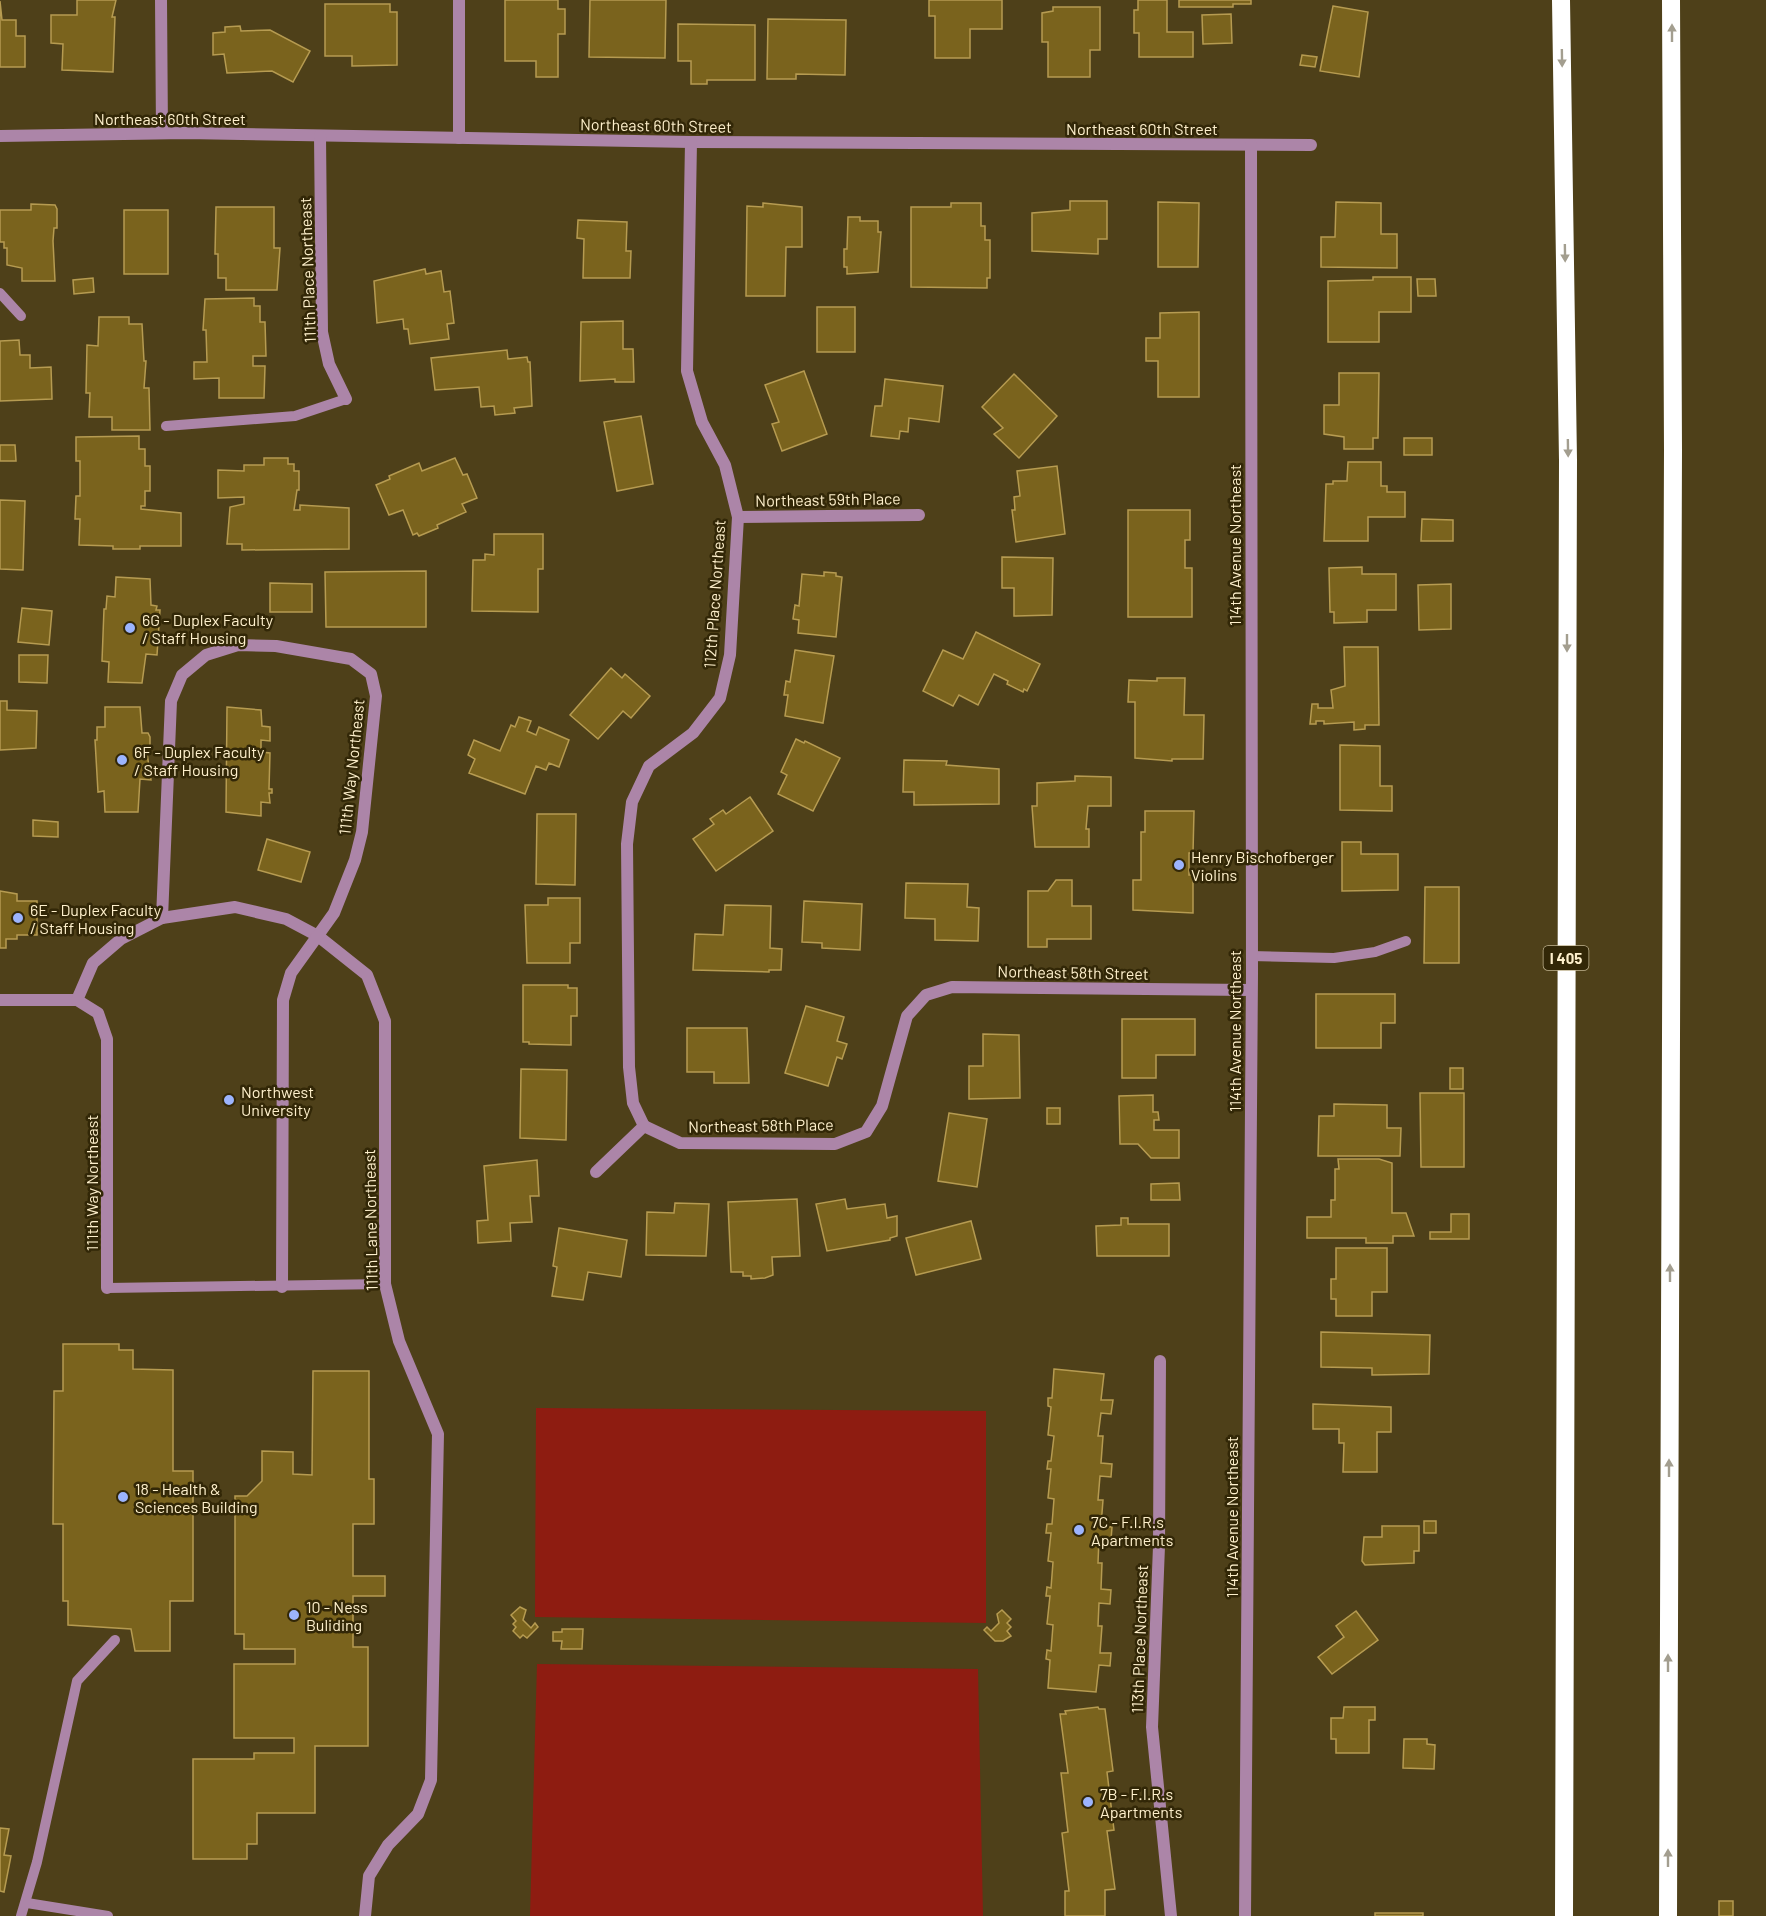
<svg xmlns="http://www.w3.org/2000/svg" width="1766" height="1916" font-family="Barlow,sans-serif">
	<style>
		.green { fill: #8e1c11 }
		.building { fill: #7a631d; stroke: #b69b51; stroke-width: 1.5 }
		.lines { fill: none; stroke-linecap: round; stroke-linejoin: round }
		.lane { stroke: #ac85a8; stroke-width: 10 }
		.street { stroke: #ac85a8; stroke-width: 12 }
		.highway { stroke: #fff; stroke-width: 18 }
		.oneway { fill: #a39e8f }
		.poi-dot { fill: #9cb4fd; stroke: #322707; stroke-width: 2 }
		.labels { text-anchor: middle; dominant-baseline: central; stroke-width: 5; stroke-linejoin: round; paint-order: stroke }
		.shield { fill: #322707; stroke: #c1b491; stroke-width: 1.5 }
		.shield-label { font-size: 15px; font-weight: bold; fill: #fef0cc }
		.street-label { font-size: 16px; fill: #fef0cc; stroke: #322707 }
		.poi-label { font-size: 16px; fill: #fef0cc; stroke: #322707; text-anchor: start }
	</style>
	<rect width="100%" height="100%" fill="#4e4019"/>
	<!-- green -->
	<g class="green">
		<path d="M536,1408L986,1411V1623L535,1617Z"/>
		<path d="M537,1664L978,1669L983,1916H530Z"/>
	</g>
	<!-- building -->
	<g class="building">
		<path d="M77,0H116L112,17H115L113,72L62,70L63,44L51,43V15H77Z"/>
		<path d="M505,0H558V9H565V34H558V77H536V61H505Z"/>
		<path d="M590,0H666L665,58L589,57Z"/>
		<path d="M929,0H1002V29H970V58H935V16H929Z"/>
		<path d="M1138,0H1167V32H1193V57H1139V33H1134V10H1138Z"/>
		<path d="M1179,0H1251V4H1233V7H1179Z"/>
		<path d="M0,1L2,20H16V36H25V67H0Z"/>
		<path d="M325,4H390V12H397V65L352,66V56H325Z"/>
		<path d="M1333,6L1368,12L1359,77L1320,71Z"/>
		<path d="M1053,7H1100V50H1090V77H1048V42H1042V13L1053,11Z"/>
		<path d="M1231,14L1232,43L1203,44L1202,15Z"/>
		<path d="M768,19L846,20L845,75L796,74V79H767Z"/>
		<path d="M678,24L755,25V80H707V84H691V61H678Z"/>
		<path d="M240,26L241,31L270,30L310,51L293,82L272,71L227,73L224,54L213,55V33L225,32V27Z"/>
		<path d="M1302,55L1317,57L1315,67L1300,65Z"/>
		<path d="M1070,201H1107V239H1098V254L1032,251V213L1070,210Z"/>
		<path d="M1158,202L1199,203L1198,267H1158Z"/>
		<path d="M1336,202L1381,203V234H1397V268L1321,267V237H1335Z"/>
		<path d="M763,203L802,207V247H786L785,296H746L747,206L763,207Z"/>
		<path d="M951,203H981V226H985V240H990V278H987V288L911,287V207H951Z"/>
		<path d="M31,204L55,205L57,209V228H54L53,241L55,281H22V268L7,265V248H4V242H0V210H31Z"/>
		<path d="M216,207H274V248H280L277,290H226V278H218V254H215Z"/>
		<rect x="124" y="210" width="44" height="64"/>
		<path d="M848,217H860V221H878V232H881L878,272L847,274V267H844V249H847Z"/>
		<path d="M578,220L627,222L626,251H631L630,278H583L584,239L577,238Z"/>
		<path d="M425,269L426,274L441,271L444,292L450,291L454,323L447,324L449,339L410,344L408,329H404L403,319L377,323L374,281Z"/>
		<path d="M1373,277H1411V312H1379V342H1328V281L1373,280Z"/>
		<path d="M93,278L94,292L74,294L73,280Z"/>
		<path d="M1417,279H1435L1436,296H1418Z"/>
		<path d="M254,298V306H260V322H265L266,356H253V366H265L264,398H219V378L194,379V362H207L206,330H203L205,299Z"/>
		<rect x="817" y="307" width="38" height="45"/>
		<path d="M1199,312V397H1158V361H1146V338H1160V313Z"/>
		<path d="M99,317H129V324H142L144,361H146L144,388H149L150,430H112V417H89L90,393H86L87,345L98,346Z"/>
		<path d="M623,321V349H633L634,382H615V379L580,381L581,322Z"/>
		<path d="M19,340L20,355H30V368L51,367L52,399L0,401V341Z"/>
		<path d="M507,350L508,359L527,357L528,362H530L532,406L514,408L515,413L495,415L494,406L481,407L479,387L435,390L431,358Z"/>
		<path d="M804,371L827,434L782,451L772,424L779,422L765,385Z"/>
		<path d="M1339,373H1379L1378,438H1373V449H1344V437L1324,434V405H1339Z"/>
		<path d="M1014,374L1057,416L1019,458L994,434L1003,428L982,407Z"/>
		<path d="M885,379L943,386L939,422L909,418L908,432L900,431L899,439L871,436L875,406H882Z"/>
		<path d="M641,416L653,484L617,491L604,422Z"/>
		<path d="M139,436V449H145V466H150V491H145V506H141V509L181,513V546H140V549H113V546L79,545L80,519H75L76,496H80V461H76V437Z"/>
		<rect x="1404" y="438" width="28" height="17"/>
		<path d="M0,445H15L16,461H0Z"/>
		<path d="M264,458H288V464H294V471H299V490H297L294,510H300V505L349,508V549L242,550V544H227L230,507L244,504V497L218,498V470L244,471V465H264Z"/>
		<path d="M455,458L463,475L467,474L477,498L462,504L466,512L437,525L438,528L419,536L417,533L413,535L403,510L389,515L376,485L390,479L389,476L419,463L422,471Z"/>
		<path d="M1348,462H1381V486H1387V492H1405V517H1368V541H1324L1326,484H1333V481H1347Z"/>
		<path d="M1057,466L1065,534L1016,542L1012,510H1015L1014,497L1020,496L1017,471Z"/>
		<path d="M0,500L25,501L23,570L0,569Z"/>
		<path d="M1128,510H1190V540H1185V568H1192V617H1128Z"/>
		<path d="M1422,519L1453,520V541H1421Z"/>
		<path d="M494,534H543V569H538V612L472,611L473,560H485V554L494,555Z"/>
		<path d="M1002,557L1053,558L1052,615L1014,616V588H1002Z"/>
		<path d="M1362,567V574H1396V610H1367V622L1334,623V612H1330L1329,568Z"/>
		<path d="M426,571V627H326L325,572Z"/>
		<path d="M824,572L836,573V576L842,577L836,637L798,633L799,620L793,619L795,605L799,606L802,574L824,576Z"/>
		<path d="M116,577L150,579L151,605L157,606L156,610H160L157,655L146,654L142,683L108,682L109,662L102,661L104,609H106L107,596L115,597Z"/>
		<path d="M270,583L312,584V612H270Z"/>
		<path d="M1451,584V629L1419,630L1418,585Z"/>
		<path d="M22,608L52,611L49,645L18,642Z"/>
		<path d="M976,632L1040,664L1027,691L1024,689L1023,692L1007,684L1008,681L994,674L978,705L959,695L953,706L923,691L943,650L963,659Z"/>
		<path d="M1344,647H1378L1379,725H1365V729L1354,730V722L1324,724V721H1316V724H1310L1312,704H1318V708H1333L1331,690L1345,686Z"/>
		<path d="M795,650L834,656L823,723L785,716L788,695H784L786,681L790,682Z"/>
		<path d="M19,655H48L47,683L19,682Z"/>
		<path d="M611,668L622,678L625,674L650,696L631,718L623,711L598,739L570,715Z"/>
		<path d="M1157,678H1185L1184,715H1204L1203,759H1172V761L1135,758V702H1128L1129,680L1157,681Z"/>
		<path d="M0,701H7V710L37,711L36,748L0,750Z"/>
		<path d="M105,707H140L142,733H148L150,737V753H147L151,780L140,779L138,812H105L104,791L98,792L95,740H97V727H105Z"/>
		<path d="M227,707L261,710L262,726L270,727V741L261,740V752L270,753L269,789H272V793H269L270,803L261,802V816L226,812Z"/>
		<path d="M519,717L531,721L527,731L536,735L539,727L569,740L559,767L549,763L546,770L536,766L525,794L469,773L475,759L468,755L474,740L500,751L511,725L515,727Z"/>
		<path d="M796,739L804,743L805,741L840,758L813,811L778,794L787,775L781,772Z"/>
		<path d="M1340,745L1380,746V786H1392V811L1340,810Z"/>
		<path d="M904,760L947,761L946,765L999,769V804L914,805V792H903Z"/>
		<path d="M1075,776L1111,777V806H1088L1086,829H1089V847H1035L1032,806H1037V783L1075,781Z"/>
		<path d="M750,797L773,831L716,871L693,839L714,824L710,819L723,810L726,814Z"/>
		<path d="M1145,811H1194L1193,853H1189V875H1193V913L1133,910V880H1141V832H1145Z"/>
		<path d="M537,814H576L575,885L536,884Z"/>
		<path d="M33,820L58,822V837L33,836Z"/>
		<path d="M267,839L310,852L301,882L258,870Z"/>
		<path d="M1342,842H1361V854H1398V890L1342,891Z"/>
		<path d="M1056,880H1072V906H1091V939H1047V947H1028V891H1048Z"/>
		<path d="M906,883L968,884L967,907L979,908L978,941L935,940V919L905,918Z"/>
		<path d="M1425,887H1459V963H1424Z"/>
		<path d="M0,891L17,894V901H37V935H17V939H6V948H0Z"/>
		<path d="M548,898H580V943H570V963H527L525,905H548Z"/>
		<path d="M804,901L862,904L860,950L822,948V943L802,942Z"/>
		<path d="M725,905L771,906L770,948L782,949L781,970H769V972L693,970L695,934L723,935Z"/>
		<path d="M523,985H568V988H577V1016H571V1045L529,1044V1042H523Z"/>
		<path d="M1316,994H1395V1023H1381V1048H1316Z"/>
		<path d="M806,1006L844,1017L837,1041L847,1044L842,1059L837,1057L828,1086L785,1073Z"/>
		<path d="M1122,1019H1195V1055H1156V1078H1122Z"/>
		<path d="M687,1028H747L749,1083H714V1072H687Z"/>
		<path d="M983,1034L1019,1035L1020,1098L969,1099V1066H983Z"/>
		<rect x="1450" y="1068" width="13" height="21"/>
		<path d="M521,1069L567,1070L566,1140L520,1138Z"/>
		<path d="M1420,1093H1464V1167H1421Z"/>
		<path d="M1153,1095V1112H1158L1159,1120H1154V1130H1179V1158H1151L1138,1144H1120L1119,1096Z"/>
		<path d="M1334,1104L1387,1105V1128H1401L1400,1156H1318L1319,1116H1334Z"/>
		<rect x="1047" y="1108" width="13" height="16"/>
		<path d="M949,1113L987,1119L977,1187L938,1181Z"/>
		<path d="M1338,1159H1379L1392,1163V1213H1406L1414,1236H1393V1243H1366V1238H1307V1217H1331V1200H1335V1169H1339Z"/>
		<path d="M537,1160L539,1196H530L532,1222L510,1223L511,1241L478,1243L477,1221L488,1220L484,1166Z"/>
		<path d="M1179,1183L1180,1200H1151V1184Z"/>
		<path d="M797,1199L800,1256L772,1257L773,1275L765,1278L751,1279V1276H743V1272H731L728,1202Z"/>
		<path d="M845,1199L847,1209L885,1204L887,1218L897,1216V1236L890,1238V1240L827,1251L816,1204Z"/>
		<path d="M675,1203L709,1204L706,1256L646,1255L647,1212L674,1213Z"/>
		<path d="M1451,1214H1469V1239H1430V1232H1451Z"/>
		<path d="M1121,1218H1128V1224H1169V1256H1097L1096,1226L1121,1225Z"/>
		<path d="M971,1221L981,1259L916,1275L906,1238Z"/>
		<path d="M559,1228L627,1240L621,1277L588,1272L583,1300L552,1296L557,1267L553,1266Z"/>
		<path d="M1336,1248H1387V1292H1372V1316H1336V1299H1331V1279H1336Z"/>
		<path d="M1321,1332L1430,1335L1429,1374L1372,1375V1368L1321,1367Z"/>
		<path d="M63,1344H119V1350H133V1369L173,1370V1471H193V1601H170V1651H135L131,1629L68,1625V1601H63V1524H53L54,1391H63Z"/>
		<path d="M1054,1369L1104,1374L1101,1400H1113L1111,1414L1101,1413L1098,1436H1103L1101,1463L1112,1464L1111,1477L1100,1476L1098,1500H1103L1101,1526L1112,1527L1111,1540L1099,1539L1098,1563H1102L1101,1589L1111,1590L1110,1604L1099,1603L1098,1626H1102L1100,1653H1111L1110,1666L1099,1665L1096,1692L1048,1688L1050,1660L1046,1659L1047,1650L1051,1651L1053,1625L1047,1624L1050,1596H1046L1047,1587L1051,1588L1053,1562L1048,1561L1051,1533H1046L1047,1524H1052L1054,1499L1048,1498L1051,1469H1047L1048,1461H1051L1054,1436L1048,1435L1051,1407L1048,1406V1398H1052Z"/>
		<path d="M313,1371H369V1479H374V1524H353V1576H385V1596H353V1647H368V1746H315V1813H257V1844H247V1859H193V1759H254V1753H294V1738H234V1664H295V1649H244V1634H235V1496H247L262,1481V1451L293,1452V1474L312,1475Z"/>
		<path d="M1313,1404L1391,1407V1432H1377V1472H1343L1344,1443H1339V1429H1313Z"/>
		<rect x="1424" y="1521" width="12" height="12"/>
		<path d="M1382,1526H1419V1551H1414V1563L1365,1565L1362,1561L1364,1537H1382Z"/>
		<path d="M520,1607L526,1610L523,1620L531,1628L535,1623L538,1627L527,1638L523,1635L520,1638L513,1631L516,1627L513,1624L516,1621L511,1615Z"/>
		<path d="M1002,1610L1011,1619L1007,1623L1011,1627L1007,1631L1011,1636L1003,1641H995L984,1630L987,1627L991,1631L999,1623L997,1614Z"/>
		<path d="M1356,1611L1378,1640L1332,1674L1318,1657L1344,1637L1336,1626Z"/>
		<path d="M562,1629H583L582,1649H561L562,1641H553V1632H562Z"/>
		<path d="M1098,1707L1099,1709H1105L1113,1771L1107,1772L1114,1830L1107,1831L1115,1889L1105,1890V1916H1065V1891H1069L1062,1833L1068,1832L1061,1773H1068L1060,1714H1066L1065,1711Z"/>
		<path d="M1344,1707H1375V1720H1369V1753H1336V1739H1331V1718H1343Z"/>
		<path d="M1404,1739H1427V1744L1435,1745L1434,1769L1403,1768Z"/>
		<path d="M0,1828L9,1829L4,1855L11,1856L4,1892L0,1891Z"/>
		<rect x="1719" y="1901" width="14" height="15"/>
		<rect x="1375" y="1913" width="48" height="3"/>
	</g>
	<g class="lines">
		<!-- lane -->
		<g class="lane">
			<path d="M0,293L21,316"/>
			<path d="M166,426L295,416L346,399"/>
			<path d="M1251,956L1334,958L1375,952L1406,941"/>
			<path d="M107,1288L385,1284"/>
			<path d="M27,1903L108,1916"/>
			<path d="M21,1916L37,1862L77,1681L115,1640"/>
		</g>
		<!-- street -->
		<g class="street">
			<path d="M161,0L162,133"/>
			<path d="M459,0V138"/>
			<path d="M0,136L186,133L691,142L1311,145"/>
			<path d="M320,136L322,332L329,364L346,399"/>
			<path d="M738,517L919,515"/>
			<path d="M162,918L235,907L286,919L318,936L367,975L385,1021V1284L399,1341L438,1434L431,1780L418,1814L388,1845L369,1876L365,1916"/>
			<path d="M0,1000H77"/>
			<path d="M644,1126L633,1103L629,1067L627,844L632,802L649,766L693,733L720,698L730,655L738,517L725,465L702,422L687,371L691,142"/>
			<path d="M644,1126L680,1143L835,1144L866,1132L882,1106L907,1016L926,995L952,987L1250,990"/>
			<path d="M596,1172L644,1126"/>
			<path d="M107,1288V1039L98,1013L77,1000L93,963L121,939L162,918L171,701L182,675L206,655L238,645L276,646L351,659L371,674L376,696L362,832L355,860L334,913L291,973L283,1000L282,1287"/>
			<path d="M1160,1361L1159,1546L1152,1727L1171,1916"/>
			<path d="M1245,1916L1252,973L1251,145"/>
		</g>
		<!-- highway -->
		<g class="highway">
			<path d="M1561,0L1568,460L1564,1916"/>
			<path d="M1668,1916L1673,449L1671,0"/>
		</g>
	</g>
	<!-- one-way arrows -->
	<defs><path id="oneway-solid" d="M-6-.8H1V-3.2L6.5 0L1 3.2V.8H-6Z" transform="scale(1.5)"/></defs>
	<g class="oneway">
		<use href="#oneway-solid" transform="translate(1672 33) rotate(-90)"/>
		<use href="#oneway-solid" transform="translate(1562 58) rotate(89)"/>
		<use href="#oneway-solid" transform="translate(1565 253) rotate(89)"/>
		<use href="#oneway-solid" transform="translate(1568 448) rotate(89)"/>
		<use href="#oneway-solid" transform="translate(1567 643) rotate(90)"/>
		<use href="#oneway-solid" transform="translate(1670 1273) rotate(-90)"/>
		<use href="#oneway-solid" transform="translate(1669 1468) rotate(-90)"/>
		<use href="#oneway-solid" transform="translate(1668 1663) rotate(-90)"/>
		<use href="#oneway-solid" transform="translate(1668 1858) rotate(-90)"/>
	</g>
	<!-- markers -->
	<g class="poi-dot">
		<circle cx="130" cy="628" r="6"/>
		<circle cx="122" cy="760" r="6"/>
		<circle cx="1179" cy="865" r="6"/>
		<circle cx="18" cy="918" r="6"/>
		<circle cx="229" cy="1100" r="6"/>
		<circle cx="123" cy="1497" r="6"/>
		<circle cx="1079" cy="1530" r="6"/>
		<circle cx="294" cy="1615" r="6"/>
		<circle cx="1088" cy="1802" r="6"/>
	</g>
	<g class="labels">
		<!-- shield labels -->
		<rect class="shield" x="1543.5" y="946" width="45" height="24" rx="4.5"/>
		<g class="shield-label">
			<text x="1566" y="958">I 405</text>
		</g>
		<!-- street labels -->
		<g class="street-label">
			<text x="170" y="118">Northeast 60th Street</text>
			<text transform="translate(656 125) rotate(1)">Northeast 60th Street</text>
			<text x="1142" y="128">Northeast 60th Street</text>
			<text transform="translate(307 270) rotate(-92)">111th Place Northeast</text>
			<text transform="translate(828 499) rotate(-1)">Northeast 59th Place</text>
			<text transform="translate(1234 545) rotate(-90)">114th Avenue Northeast</text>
			<text transform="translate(714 594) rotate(-86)">112th Place Northeast</text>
			<text transform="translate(351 767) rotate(-84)">111th Way Northeast</text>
			<text transform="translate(1073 972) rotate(1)">Northeast 58th Street</text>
			<text transform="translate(1234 1031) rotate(-90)">114th Avenue Northeast</text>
			<text transform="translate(761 1125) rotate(-1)">Northeast 58th Place</text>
			<text transform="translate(91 1183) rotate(-90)">111th Way Northeast</text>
			<text transform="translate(370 1220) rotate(-91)">111th Lane Northeast</text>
			<text transform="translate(1231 1517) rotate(-90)">114th Avenue Northeast</text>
			<text transform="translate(1139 1639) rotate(-88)">113th Place Northeast</text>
		</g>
		<!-- poi labels -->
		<g class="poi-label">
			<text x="142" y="619">6G - Duplex Faculty<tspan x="142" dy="18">/ Staff Housing</tspan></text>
			<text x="134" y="751">6F - Duplex Faculty<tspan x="134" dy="18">/ Staff Housing</tspan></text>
			<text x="1191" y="856">Henry Bischofberger<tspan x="1191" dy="18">Violins</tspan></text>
			<text x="30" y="909">6E - Duplex Faculty<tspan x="30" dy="18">/ Staff Housing</tspan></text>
			<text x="241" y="1091">Northwest<tspan x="241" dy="18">University</tspan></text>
			<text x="135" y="1488">18 - Health &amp;<tspan x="135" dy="18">Sciences Building</tspan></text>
			<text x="1091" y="1521">7C - F.I.R.s<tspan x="1091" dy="18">Apartments</tspan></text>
			<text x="306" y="1606">10 - Ness<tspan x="306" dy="18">Buliding</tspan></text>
			<text x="1100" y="1793">7B - F.I.R.s<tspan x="1100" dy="18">Apartments</tspan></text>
		</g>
	</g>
</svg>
